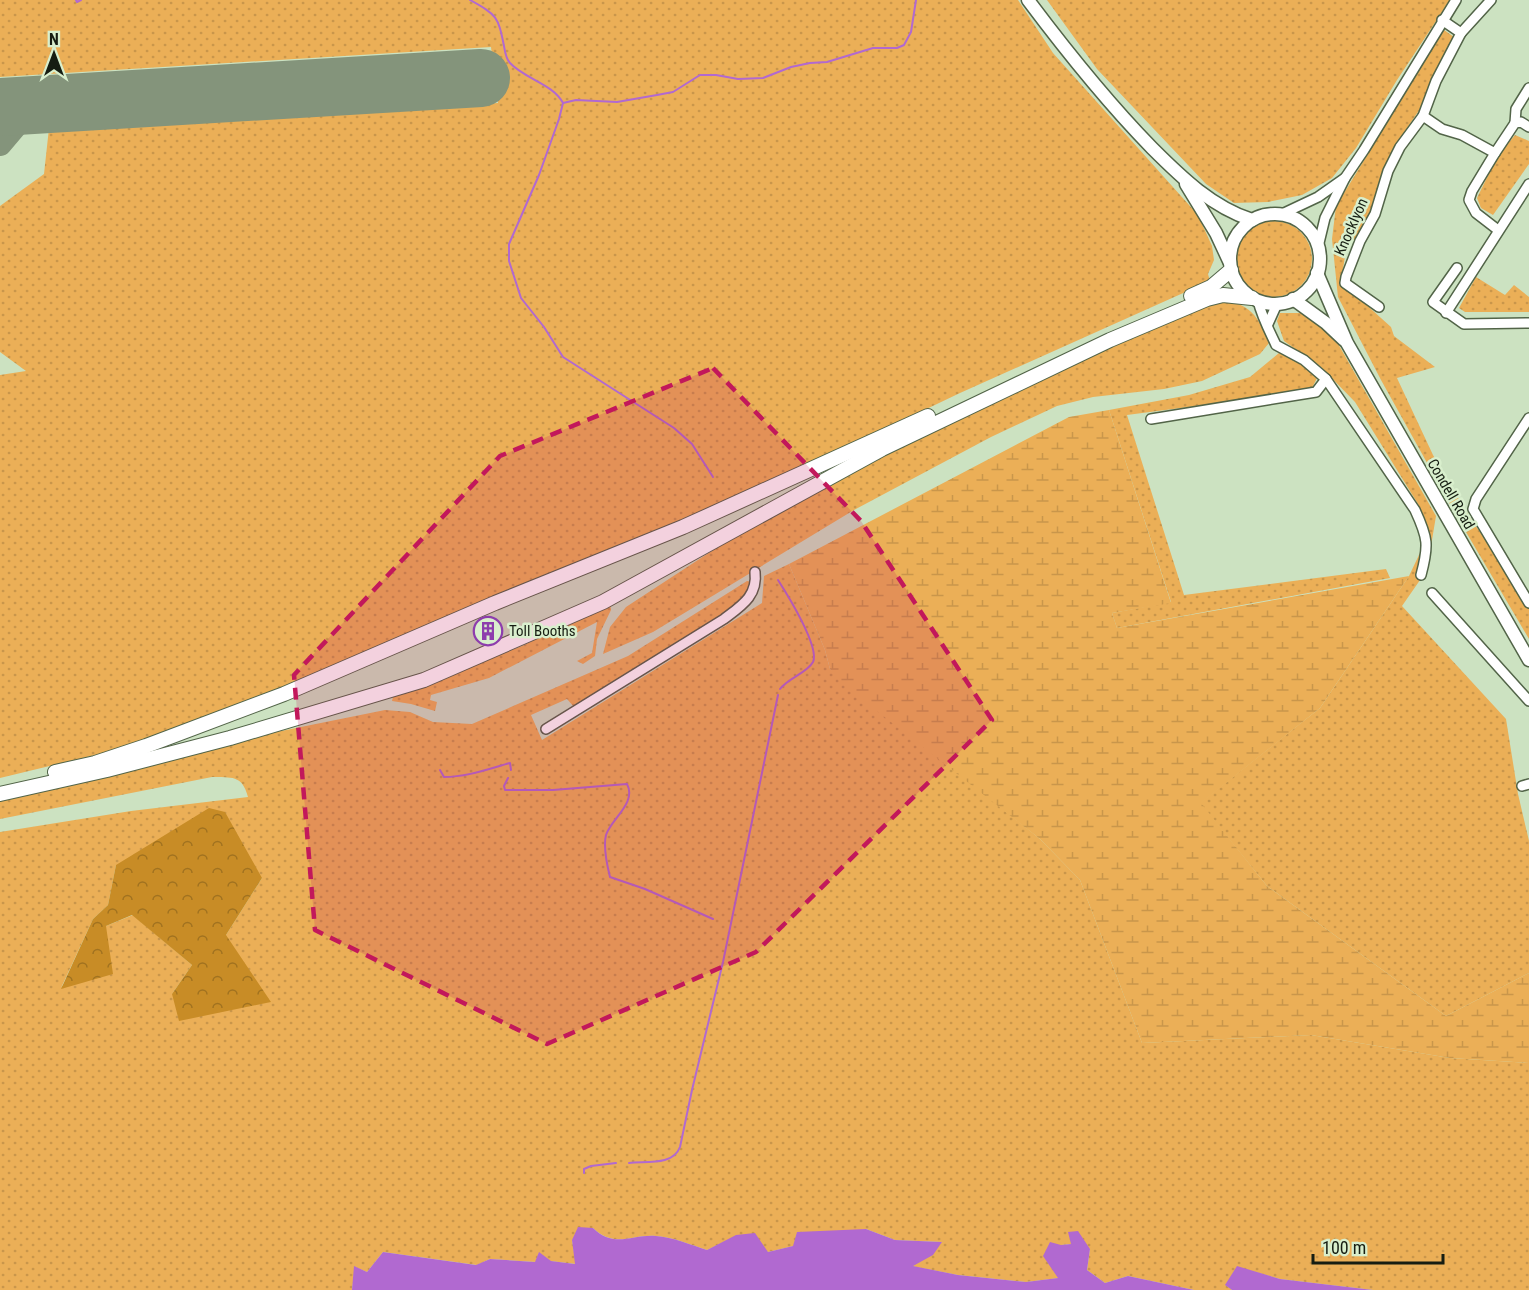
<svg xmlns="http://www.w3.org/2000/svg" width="1529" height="1290" font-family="'Roboto Condensed',sans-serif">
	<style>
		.grass { fill: url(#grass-dots); fill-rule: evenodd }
		.forest { fill: url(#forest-crowns) }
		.wetland { fill: url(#wetland-marsh) }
		.water { fill: #b169d0 }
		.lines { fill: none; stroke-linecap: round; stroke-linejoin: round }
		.stream { stroke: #b169d0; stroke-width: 2 }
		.taxiway { stroke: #84947b; stroke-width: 24 }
		.runway { stroke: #84947b; stroke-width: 58 }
		.minor-casing { stroke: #526448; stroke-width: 12 }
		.major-casing { stroke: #526448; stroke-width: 15 }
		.highway-casing { stroke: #526448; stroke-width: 16 }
		.minor { stroke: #fff; stroke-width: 9 }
		.major { stroke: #fff; stroke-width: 12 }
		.highway { stroke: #fff; stroke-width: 14 }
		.marked { fill: #c2185b; fill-opacity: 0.2; stroke: #c2185b; stroke-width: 4.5; stroke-dasharray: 12 8; stroke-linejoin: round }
		.labels { text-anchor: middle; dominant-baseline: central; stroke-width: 5; stroke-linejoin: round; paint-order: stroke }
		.street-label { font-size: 15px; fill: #161d12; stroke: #d9efcd }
		.poi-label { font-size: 15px; fill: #161d12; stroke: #d9efcd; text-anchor: start }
	</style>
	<defs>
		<pattern id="grass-dots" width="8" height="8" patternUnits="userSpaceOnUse" patternTransform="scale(1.5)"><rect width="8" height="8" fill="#ebaf57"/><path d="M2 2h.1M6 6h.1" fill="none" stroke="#c9964b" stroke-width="1.8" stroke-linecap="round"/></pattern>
		<pattern id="forest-crowns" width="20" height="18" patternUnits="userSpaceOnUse" patternTransform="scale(1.5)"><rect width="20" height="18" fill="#c88c26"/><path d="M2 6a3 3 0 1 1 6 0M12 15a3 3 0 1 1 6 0" fill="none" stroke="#a1721f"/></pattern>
		<pattern id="wetland-marsh" width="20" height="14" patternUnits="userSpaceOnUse" patternTransform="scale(1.5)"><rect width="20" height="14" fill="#ebaf57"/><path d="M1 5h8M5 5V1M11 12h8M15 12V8" fill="none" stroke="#c9964b"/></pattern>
	</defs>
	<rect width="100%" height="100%" fill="#cce2c1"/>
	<!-- grass -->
	<g class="grass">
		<path d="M0,0H1018L1053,53L1198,215L1212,246L1214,260L1208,274L1210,281L960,393L784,477L556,572L439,624L149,742L0,778V375L26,371L0,352V206L44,174L49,128L498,103L491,47L0,77Z"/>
		<path d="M1047,0H1450L1397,80L1356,148L1332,178L1302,195L1268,202L1234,203L1206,184L1097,69Z"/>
		<path d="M1444,30L1454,37L1429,86L1422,106L1399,140L1381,178L1372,213L1357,242L1348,237L1341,282L1391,327L1394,336L1435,367L1397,378L1433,455L1472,521L1529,599V639L1456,515L1381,380L1338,297L1332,239L1336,206Z"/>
		<path d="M1515,135L1529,141V164L1493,215L1481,208L1477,198L1497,157Z"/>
		<circle cx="1274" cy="259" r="38"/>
		<path d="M1476,277L1505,295L1514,285L1529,297V312H1465L1459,308Z"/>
		<path d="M1219,301C1249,301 1259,317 1269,343L1260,354L1202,381L1164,389L1093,397L1057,406L991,437L854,510L653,632L603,654L610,627L626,607L750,526L829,481L999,396Z"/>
		<path d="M1280,313H1305L1328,326L1436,516L1427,570L1402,606L1506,719L1518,794L1529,841V973L1446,1016L1267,886L1200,803L1320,708L1409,576L1428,536L1418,504L1355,402L1321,367L1284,341L1277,321Z"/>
		<path d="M1279,353L1308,368L1317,378L1312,388L1295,393L1127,415L1184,595L1386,569L1390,578L1117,628L1112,613L1171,602L1109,410L1189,395L1250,377Z"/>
		<path d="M789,564L825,650L830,669L1040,839L1080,880L1142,1043L1311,1035L1450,1058L1529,1063V1290H1373L1280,1279L1237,1267L1226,1285L1232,1290H1194L1128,1276L1105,1283L1087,1270L1090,1249L1071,1244L1061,1245L1059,1278L1026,1282L958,1275L911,1266L942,1242L895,1240L866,1229L768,1252L736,1236L707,1250C691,1245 673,1237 656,1236C632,1234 615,1249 593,1228L572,1240L576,1264L550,1261L539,1253L536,1262L490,1259L477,1265L383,1252L367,1272L355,1267L352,1290H0V832L131,811L248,797C242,774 231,778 212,777L0,819V799L252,737L385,710L410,712L433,722L472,724L628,656L747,581L752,582L747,596L718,619L574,707L567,699L531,715L542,740L762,603L764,576ZM116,865L262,878L226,935L172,994L192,965L133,915L106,926L61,988L93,919L108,905Z"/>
		<path d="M610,603L611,610L597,639L595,656L583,664L577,661L592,653L597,622L489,678L431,695L430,700L437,702L435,711L411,704L392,701L393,697L522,646Z"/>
	</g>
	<!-- forest -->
	<path class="forest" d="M209,808L225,812L262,878L226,935L271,1002L179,1021L172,994L192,965L132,915L106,926L113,974L61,989L93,919L108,905L116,865Z"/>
	<!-- wetland -->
	<path class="wetland" d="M1109,410L1171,603L1112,613L1117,628L1409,576L1320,708L1201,803L1267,886L1446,1016L1529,973V1063L1450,1058L1311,1035L1142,1043L1080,880L1040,839L840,682L830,669L825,650L789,564L1069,417Z"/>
	<!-- water -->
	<g class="water">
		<path d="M578,1227L593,1228C614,1249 632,1234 656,1236C673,1237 691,1245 707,1250L736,1235L755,1233L768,1252L793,1246L797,1232L866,1229L895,1240L942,1242L933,1255L913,1266L958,1275L1026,1282L1058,1278L1043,1256L1050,1242L1061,1245L1071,1244L1068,1232L1078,1231L1090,1249L1087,1270L1105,1283L1128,1276L1194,1290H352L354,1266L367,1272L383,1252L476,1265L490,1259L535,1262L539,1252L551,1261L575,1264L572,1240Z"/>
		<path d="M1237,1266L1280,1279L1373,1290H1232L1225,1285Z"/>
	</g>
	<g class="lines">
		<!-- stream -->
		<g class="stream">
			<path d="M76,0L77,2L81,0"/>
			<path d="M470,0C497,15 498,16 504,46C505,52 506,59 510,63C525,79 553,84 563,103"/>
			<path d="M563,103L559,119L539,175L509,244V261L521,298L544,327L563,357L674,428L692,444L713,477"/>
			<path d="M563,103L576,100L617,102L657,95L673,92L700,75H716L738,79L763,78L791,67L810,63L827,62L873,48H897L904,45L911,32L916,0"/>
			<path d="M778,580C787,594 820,647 813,662C807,673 788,678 780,689"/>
			<path d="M440,770L444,777C467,777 488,769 510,763L511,770"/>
			<path d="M508,778L504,786L505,790H553L627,784C637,803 611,819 606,835C603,847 607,865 610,877L645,889L713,919"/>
			<path d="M629,1163C646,1161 673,1166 680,1147L692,1090L723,962L778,695"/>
			<path d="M584,1173V1169L591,1166L616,1163"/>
		</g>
		<!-- taxiway -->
		<path class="taxiway" d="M0,144L33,105"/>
		<!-- runway -->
		<path class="runway" d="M0,107L481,78"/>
		<!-- minor casing -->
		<g class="minor-casing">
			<g id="minor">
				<path d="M1461,33L1491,0"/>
				<path d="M1423,116L1442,129L1462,135L1495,153L1515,123L1521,122L1529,127"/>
				<path d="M1515,123L1516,109L1529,88"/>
				<path d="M1495,153L1472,191L1469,200L1476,213L1498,230"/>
				<path d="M1282,214L1318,197L1345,178"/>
				<path d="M1318,247L1325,218L1345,178L1364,150L1456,0"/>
				<path d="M1457,268L1433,302L1464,324L1529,323"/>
				<path d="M1258,301C1262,317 1269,330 1276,345L1304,360L1326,379L1415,510C1428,538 1429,545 1421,575"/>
				<path d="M1379,307L1345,283L1346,277L1360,241L1375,214L1388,171L1400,147L1423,116L1436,81L1461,33L1442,20"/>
				<path d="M1446,313L1529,184"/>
				<path d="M1268,324L1277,304"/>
				<path d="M1529,418L1476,499L1473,509L1529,603"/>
				<path d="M1151,419L1316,392L1326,379"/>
				<path d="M1432,593L1529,701"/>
				<path d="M546,729L724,619C741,606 758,596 755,572"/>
				<path d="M1522,786L1529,784"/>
			</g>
		</g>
		<!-- major casing -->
		<g class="major-casing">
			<g id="major">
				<path d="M1028,0C1067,52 1107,102 1152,148C1182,178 1212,207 1252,220"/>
				<path d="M1186,184L1216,233L1230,263"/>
				<circle cx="1275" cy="259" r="45"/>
				<path d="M1317,273L1347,343L1529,660"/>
				<path d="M1293,299L1326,323L1344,340"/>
			</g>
		</g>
		<!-- highway casing -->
		<g class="highway-casing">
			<g id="highway">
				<path d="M1191,296L1211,287L1231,270"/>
				<path d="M55,772L95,763L146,746L284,694L495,603L683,527L928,416"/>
				<path d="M0,794L107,770L230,738L424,680L603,602L882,449L1110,340L1207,299L1223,295L1252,298"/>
			</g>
		</g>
		<!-- minor -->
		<use href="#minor" class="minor"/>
		<!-- major -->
		<use href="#major" class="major"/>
		<!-- highway -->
		<use href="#highway" class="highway"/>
	</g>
	<!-- marked area -->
	<path class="marked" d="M713,368L861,521L992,720L756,952L547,1044L315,930L294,675L500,456Z"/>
	<!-- icons -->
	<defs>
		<g id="building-ring" transform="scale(1.5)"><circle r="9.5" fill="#d9efcd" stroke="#8d3dad" stroke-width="1.5"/><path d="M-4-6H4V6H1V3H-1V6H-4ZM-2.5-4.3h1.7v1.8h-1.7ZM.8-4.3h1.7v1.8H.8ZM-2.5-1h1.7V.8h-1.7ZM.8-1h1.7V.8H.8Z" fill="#8d3dad"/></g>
	</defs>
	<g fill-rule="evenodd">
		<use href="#building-ring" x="488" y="631"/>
	</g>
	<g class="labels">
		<!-- street labels -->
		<g class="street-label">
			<text transform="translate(1351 227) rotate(-66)">Knocklyon</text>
			<text transform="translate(1451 494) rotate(60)">Condell Road</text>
		</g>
		<!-- poi labels -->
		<g class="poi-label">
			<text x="509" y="631">Toll Booths</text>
		</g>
	</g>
	<!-- north arrow -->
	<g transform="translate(54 54)" stroke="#d9efcd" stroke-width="4.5" paint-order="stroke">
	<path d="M0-4.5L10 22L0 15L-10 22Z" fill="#161d12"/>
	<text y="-9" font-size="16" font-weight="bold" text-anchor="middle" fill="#161d12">N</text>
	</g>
	<!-- scale -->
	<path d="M1313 1254v9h130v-9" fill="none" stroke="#161d12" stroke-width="3"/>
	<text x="1322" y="1254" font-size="18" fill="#161d12" stroke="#d9efcd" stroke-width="4.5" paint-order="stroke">100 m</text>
</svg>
